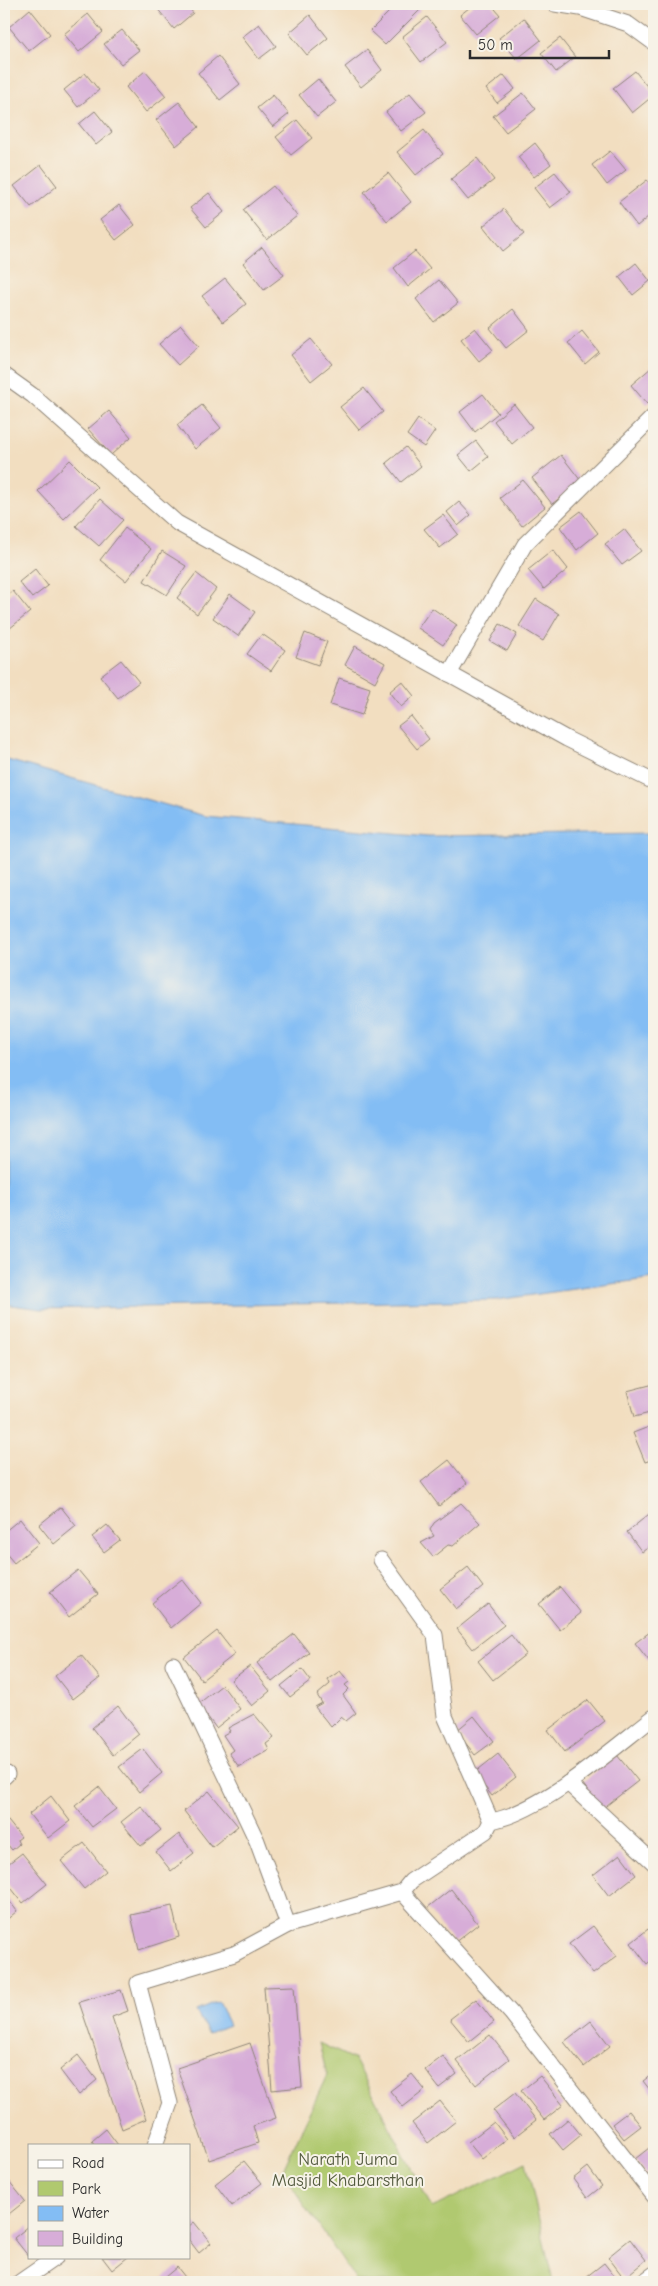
<svg xmlns="http://www.w3.org/2000/svg" width="658" height="2286" font-family="'Comic Neue',sans-serif">
	<style>
		.green { fill: #b0c96f; stroke: #6e7a4d }
		.water { fill: #83bdf4; stroke: #577490 }
		.building { fill: #d7add8 }
		.lines { fill: none; stroke-linecap: round; stroke-linejoin: round }
		.street-casing { stroke: #8e8476; stroke-width: 17 }
		.street { stroke: #fff; stroke-width: 15 }
		.labels { text-anchor: middle; dominant-baseline: central; stroke-width: 4; stroke-linejoin: round; paint-order: stroke }
		.park-label { font-size: 18px; fill: #535a3f; stroke: #f7f3e8 }
	</style>
	<rect width="100%" height="100%" fill="#f7f3e8"/>
	<filter id="ink" filterUnits="userSpaceOnUse"><feTurbulence type="fractalNoise" baseFrequency=".02" numOctaves="2"/><feDisplacementMap in="SourceGraphic" scale="10" xChannelSelector="R" yChannelSelector="G"/><feConvolveMatrix kernelMatrix="1 2 1 2 8 2 1 2 1" color-interpolation-filters="sRGB"/></filter>
	<filter id="wash" filterUnits="userSpaceOnUse"><feTurbulence type="fractalNoise" baseFrequency=".0096" numOctaves="4" result="noise"/><feDisplacementMap in="SourceGraphic" scale="20" xChannelSelector="R" yChannelSelector="G"/><feGaussianBlur stdDeviation="1.12" result="paint"/><feColorMatrix in="noise" values="0 0 0 0 0 0 0 0 0 0 0 0 0 0 0 0 0 1.4 0 .05"/><feComposite in="paint" operator="in"/></filter>
	<g filter="url(#wash)">
		<rect width="100%" height="100%" fill="#f2dec0"/>
		<!-- green -->
		<path class="green" d="M319,2043L355,2060L432,2208L526,2162L553,2282H357L282,2172L327,2075Z"/>
		<!-- water -->
		<g class="water">
			<path d="M4,759L205,816L428,836L654,833V1278L496,1300L41,1309L4,1304Z"/>
			<path d="M218,2002L229,2025L208,2033L196,2011Z"/>
		</g>
		<g id="blocks">
			<!-- building -->
			<g class="building">
				<path d="M160,4H186L193,13L174,29L156,7Z"/>
				<path d="M397,4H414L420,10L385,45L370,31Z"/>
				<path d="M474,4H491L500,15L476,34L460,15Z"/>
				<path d="M30,9L50,34L29,51L9,27Z"/>
				<path d="M88,14L103,32L79,52L64,34Z"/>
				<path d="M310,15L328,38L307,55L289,33Z"/>
				<path d="M427,17L447,42L421,62L402,37Z"/>
				<path d="M524,18L541,40L517,59L499,38Z"/>
				<path d="M259,24L276,46L259,59L242,37Z"/>
				<path d="M122,30L139,50L121,64L104,44Z"/>
				<path d="M560,38L575,57L556,72L541,53Z"/>
				<path d="M367,50L382,70L361,87L345,67Z"/>
				<path d="M218,56L240,84L220,100L198,73Z"/>
				<path d="M145,71L166,96L146,112L126,87Z"/>
				<path d="M635,71L654,95L632,113L613,88Z"/>
				<path d="M85,73L99,90L78,107L64,90Z"/>
				<path d="M504,75L515,89L497,103L486,89Z"/>
				<path d="M318,79L336,102L317,117L299,95Z"/>
				<path d="M410,93L426,112L401,131L386,112Z"/>
				<path d="M523,93L536,109L506,132L493,116Z"/>
				<path d="M273,95L289,114L273,127L257,108Z"/>
				<path d="M179,102L199,127L176,146L156,120Z"/>
				<path d="M95,111L112,132L96,145L79,124Z"/>
				<path d="M297,120L312,138L291,155L276,137Z"/>
				<path d="M424,130L443,154L416,175L397,152Z"/>
				<path d="M535,143L551,164L534,177L518,157Z"/>
				<path d="M610,151L626,170L607,185L592,165Z"/>
				<path d="M477,158L494,180L468,200L451,179Z"/>
				<path d="M41,165L57,186L31,207L14,186Z"/>
				<path d="M555,172L571,192L550,208L534,188Z"/>
				<path d="M388,173L411,202L387,221L364,192Z"/>
				<path d="M647,180L654,189V212L637,226L619,202Z"/>
				<path d="M273,186L297,216L267,240L243,210Z"/>
				<path d="M209,193L224,212L206,227L190,208Z"/>
				<path d="M119,205L135,225L116,240L100,220Z"/>
				<path d="M504,209L524,234L503,251L483,226Z"/>
				<path d="M262,247L284,275L264,290L243,263Z"/>
				<path d="M415,251L430,269L408,287L394,268Z"/>
				<path d="M636,263L650,281L633,295L619,277Z"/>
				<path d="M225,278L246,304L223,322L202,296Z"/>
				<path d="M439,280L458,303L434,322L416,299Z"/>
				<path d="M513,309L529,330L506,348L490,328Z"/>
				<path d="M181,325L199,346L178,365L159,344Z"/>
				<path d="M475,328L493,350L479,361L461,339Z"/>
				<path d="M582,331L599,352L585,364L568,343Z"/>
				<path d="M311,339L332,364L311,381L291,355Z"/>
				<path d="M652,367L654,370V399L647,404L631,385Z"/>
				<path d="M364,388L383,412L359,430L340,407Z"/>
				<path d="M483,394L498,413L475,432L460,412Z"/>
				<path d="M514,404L532,427L512,444L494,421Z"/>
				<path d="M202,405L221,428L195,449L177,425Z"/>
				<path d="M109,411L131,437L111,455L88,429Z"/>
				<path d="M418,419L435,431L424,447L407,435Z"/>
				<path d="M476,441L488,457L471,471L458,455Z"/>
				<path d="M406,447L421,466L401,482L386,463Z"/>
				<path d="M561,455L581,481L552,504L532,478Z"/>
				<path d="M70,460L97,487L64,519L38,491Z"/>
				<path d="M523,480L545,507L522,526L500,498Z"/>
				<path d="M100,499L123,520L99,546L76,526Z"/>
				<path d="M459,502L471,515L458,526L447,512Z"/>
				<path d="M581,511L598,533L577,550L560,527Z"/>
				<path d="M443,515L458,534L440,548L424,529Z"/>
				<path d="M125,528L151,549L126,581L100,560Z"/>
				<path d="M624,529L641,551L622,565L605,544Z"/>
				<path d="M553,550L568,569L544,589L528,570Z"/>
				<path d="M162,551L186,566L167,595L144,581Z"/>
				<path d="M35,569L48,586L32,598L19,582Z"/>
				<path d="M196,573L216,589L197,614L177,598Z"/>
				<path d="M13,591L30,612L4,633V599Z"/>
				<path d="M230,594L255,612L238,636L213,618Z"/>
				<path d="M536,599L559,614L543,641L519,626Z"/>
				<path d="M432,608L457,625L443,645L418,628Z"/>
				<path d="M500,624L517,634L507,651L490,641Z"/>
				<path d="M305,633L327,642L318,665L296,657Z"/>
				<path d="M262,634L285,650L271,671L247,654Z"/>
				<path d="M355,646L385,663L375,682L345,665Z"/>
				<path d="M121,660L139,682L118,698L100,676Z"/>
				<path d="M339,678L370,688L362,715L330,705Z"/>
				<path d="M402,681L414,696L401,707L389,692Z"/>
				<path d="M411,716L429,739L417,749L398,726Z"/>
				<path d="M654,1384V1412L634,1417L627,1391Z"/>
				<path d="M654,1425V1459L645,1462L633,1433Z"/>
				<path d="M449,1460L467,1483L439,1506L421,1482Z"/>
				<path d="M461,1503L480,1523L453,1546L448,1545L433,1557L421,1543L434,1536L430,1530L434,1523Z"/>
				<path d="M61,1507L76,1526L54,1544L39,1525Z"/>
				<path d="M654,1510V1543L642,1552L627,1532Z"/>
				<path d="M20,1519L39,1543L14,1563L4,1551V1532Z"/>
				<path d="M107,1525L120,1540L104,1552L92,1537Z"/>
				<path d="M468,1567L483,1587L456,1609L440,1589Z"/>
				<path d="M78,1570L98,1594L69,1617L50,1592Z"/>
				<path d="M182,1579L201,1603L171,1628L152,1603Z"/>
				<path d="M560,1587L581,1613L560,1630L539,1604Z"/>
				<path d="M488,1604L504,1625L473,1649L457,1629Z"/>
				<path d="M654,1629V1667L635,1643Z"/>
				<path d="M217,1631L235,1654L202,1680L184,1657Z"/>
				<path d="M294,1634L309,1653L272,1682L257,1663Z"/>
				<path d="M511,1635L526,1654L493,1680L478,1661Z"/>
				<path d="M81,1655L100,1678L73,1699L55,1676Z"/>
				<path d="M250,1666L270,1691L252,1706L231,1680Z"/>
				<path d="M302,1669L311,1681L290,1697L281,1686Z"/>
				<path d="M340,1671L349,1682L345,1685L349,1689L343,1695L356,1713L346,1721L341,1717L331,1727L315,1707L322,1703L317,1695L330,1684L328,1679Z"/>
				<path d="M222,1685L240,1709L216,1728L198,1704Z"/>
				<path d="M588,1700L605,1721L565,1752L548,1730Z"/>
				<path d="M118,1706L139,1734L113,1755L92,1728Z"/>
				<path d="M254,1714L274,1738L266,1744L269,1750L239,1767L229,1753L233,1750L223,1735L230,1731L228,1728Z"/>
				<path d="M474,1716L494,1741L475,1755L456,1731Z"/>
				<path d="M143,1749L162,1773L139,1792L119,1767Z"/>
				<path d="M498,1754L516,1777L492,1796L474,1773Z"/>
				<path d="M617,1755L638,1781L602,1809L582,1783Z"/>
				<path d="M99,1787L116,1809L92,1827L75,1806Z"/>
				<path d="M209,1791L238,1826L212,1847L184,1811Z"/>
				<path d="M51,1796L70,1821L48,1838L29,1814Z"/>
				<path d="M141,1806L161,1830L141,1846L121,1822Z"/>
				<path d="M4,1816L21,1837L17,1840L19,1844L12,1850L7,1844L4,1846Z"/>
				<path d="M179,1834L194,1853L171,1871L156,1852Z"/>
				<path d="M84,1843L106,1871L84,1889L61,1861Z"/>
				<path d="M22,1853L47,1884L23,1903L4,1879V1867Z"/>
				<path d="M620,1854L636,1875L609,1896L593,1875Z"/>
				<path d="M451,1889L478,1924L454,1943L427,1908Z"/>
				<path d="M4,1894L17,1911L4,1922Z"/>
				<path d="M172,1906L179,1937L139,1950L131,1915Z"/>
				<path d="M593,1926L617,1956L593,1974L569,1944Z"/>
				<path d="M648,1929L654,1936V1958L647,1964L631,1943Z"/>
				<path d="M294,1986L302,2087L272,2090L264,1987Z"/>
				<path d="M121,1990L128,2011L112,2017L146,2119L122,2129L79,2002Z"/>
				<path d="M476,1999L494,2022L469,2042L450,2019Z"/>
				<path d="M591,2021L610,2046L584,2067L564,2042Z"/>
				<path d="M490,2035L509,2059L476,2085L457,2061Z"/>
				<path d="M250,2043L276,2118L253,2126L258,2143L209,2160L177,2068Z"/>
				<path d="M78,2055L97,2080L79,2095L60,2070Z"/>
				<path d="M443,2056L457,2074L439,2088L425,2070Z"/>
				<path d="M654,2073V2095L643,2081Z"/>
				<path d="M412,2074L425,2090L403,2107L390,2091Z"/>
				<path d="M540,2076L563,2105L544,2120L521,2091Z"/>
				<path d="M515,2093L536,2120L514,2137L493,2110Z"/>
				<path d="M440,2101L456,2121L428,2143L412,2123Z"/>
				<path d="M629,2111L641,2126L624,2139L612,2124Z"/>
				<path d="M568,2119L581,2135L563,2150L550,2134Z"/>
				<path d="M494,2122L507,2139L482,2159L468,2142Z"/>
				<path d="M106,2129L118,2145H95L92,2141Z"/>
				<path d="M649,2148L654,2154V2177L651,2180L635,2159Z"/>
				<path d="M244,2161L262,2183L232,2206L215,2184Z"/>
				<path d="M588,2167L602,2186L587,2198L573,2179Z"/>
				<path d="M5,2176L25,2201L4,2218V2177Z"/>
				<path d="M194,2222L211,2243L199,2253L189,2240V2226Z"/>
				<path d="M29,2226V2257L14,2238Z"/>
				<path d="M630,2239L646,2260L624,2278L608,2257Z"/>
				<path d="M102,2257H128L112,2270Z"/>
				<path d="M604,2263L618,2281L590,2282L586,2277Z"/>
				<path d="M177,2267L189,2282H159Z"/>
			</g>
		</g>
	</g>
	<g filter="url(#ink)">
		<use href="#blocks" fill-opacity="0" stroke="#8e8476" stroke-width="1"/>
		<g class="lines">
			<!-- street casing -->
			<g class="street-casing">
				<g id="street">
					<path d="M555,4L580,8L628,24L654,43"/>
					<path d="M4,375L32,395L177,523L567,739L654,782"/>
					<path d="M449,674L525,544L654,416"/>
					<path d="M381,1560L435,1635L445,1716L491,1821"/>
					<path d="M173,1664L257,1841L288,1925"/>
					<path d="M4,1777L7,1774"/>
					<path d="M568,1783L654,1863"/>
					<path d="M491,1821C542,1812 612,1749 654,1717"/>
					<path d="M402,1892L511,2013L654,2196"/>
					<path d="M155,2145L170,2103L138,1983L234,1954L288,1925L402,1892L411,1881L486,1831L491,1821"/>
					<path d="M20,2282L56,2257"/>
					<path d="M643,2282L654,2274"/>
				</g>
			</g>
			<!-- street -->
			<use href="#street" class="street"/>
		</g>
	</g>
	<g class="labels">
		<!-- park labels -->
		<g class="park-label">
			<text x="348" y="2159">Narath Juma<tspan x="348" dy="21">Masjid Khabarsthan</tspan></text>
		</g>
	</g>
	<!-- margin -->
	<rect width="658" height="2286" fill="none" stroke="#f7f3e8" stroke-width="20"/>
	<!-- legend -->
	<rect x="28" y="2144" width="162" height="115" fill="#f7f3e8" stroke="#a5a39c"/>
	<rect x="38" y="2160" width="25" height="8" fill="#ffffff" stroke="#a5a39c"/>
	<text x="72" y="2168" font-size="15" fill="#2b2b2b">Road</text>
	<rect x="38" y="2181" width="25" height="15" fill="#b0c96f" stroke="#a5a39c"/>
	<text x="72" y="2194" font-size="15" fill="#2b2b2b">Park</text>
	<rect x="38" y="2206" width="25" height="15" fill="#83bdf4" stroke="#a5a39c"/>
	<text x="72" y="2218" font-size="15" fill="#2b2b2b">Water</text>
	<rect x="38" y="2231" width="25" height="15" fill="#d7add8" stroke="#a5a39c"/>
	<text x="72" y="2244" font-size="15" fill="#2b2b2b">Building</text>
	<!-- scale -->
	<path d="M470 50v8h139v-8" fill="none" stroke="#2b2b2b" stroke-width="2.5"/>
	<text x="478" y="50" font-size="15" fill="#2b2b2b" stroke="#f7f3e8" stroke-width="4" paint-order="stroke">50 m</text>
</svg>
